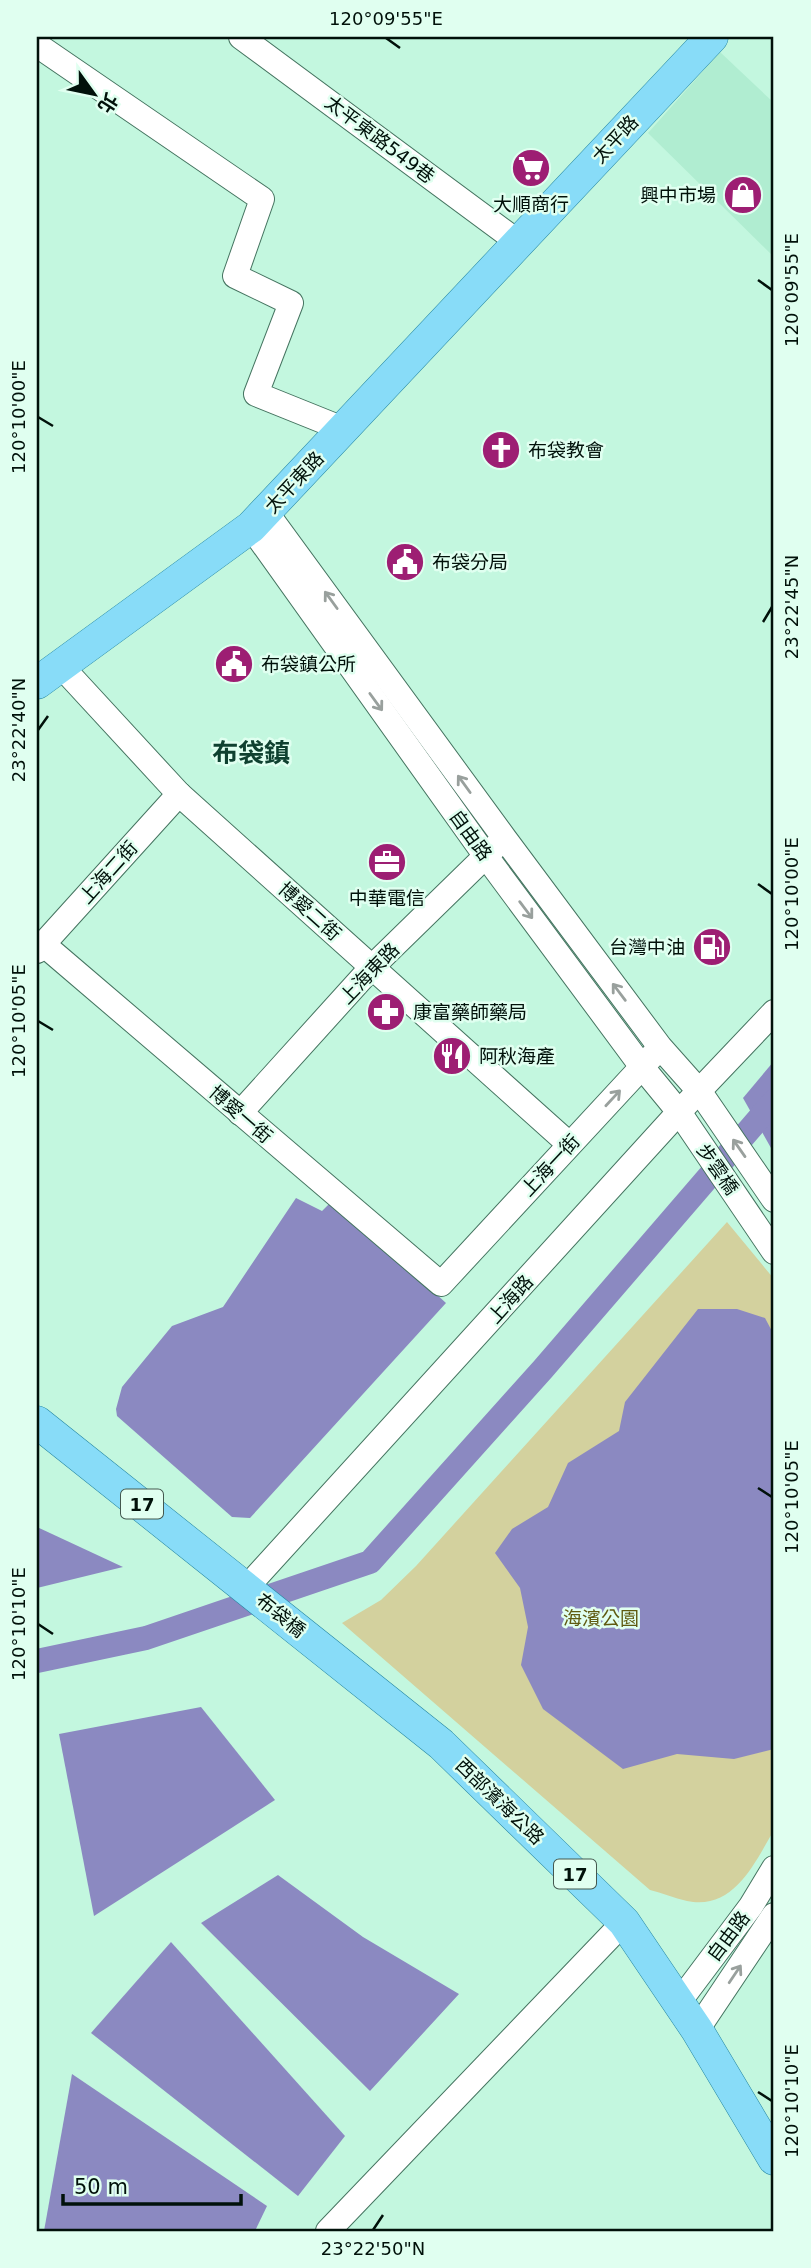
<svg xmlns="http://www.w3.org/2000/svg" width="811" height="2268" font-family="'DejaVu Sans','Noto Sans TC',sans-serif">
	<style>
		.built { fill: #b0edd1 }
		.green { fill: #d3d19e }
		.water { fill: #8b89c1 }
		.lines { fill: none; stroke-linecap: round; stroke-linejoin: round }
		.canal { stroke: #8b89c1; stroke-width: 24 }
		.minor-casing { stroke: #457460; stroke-width: 26 }
		.major-casing { stroke: #2586a1; stroke-width: 33 }
		.minor { stroke: #fff; stroke-width: 24 }
		.major { stroke: #88dcf8; stroke-width: 32 }
		.oneway { stroke: #99a09d }
		.ticks { fill: none; stroke: #01110a; stroke-width: 2.5 }
		.labels { text-anchor: middle; dominant-baseline: central; stroke-width: 5; stroke-linejoin: round; paint-order: stroke }
		.shield { fill: #e0fff0; stroke: #44584f; stroke-width: 2 }
		.shield-label { font-size: 18px; font-weight: bold; fill: #01110a }
		.street-label { font-size: 19px; fill: #01110a; stroke: #e0fff0 }
		.poi-label { font-size: 19px; fill: #01110a; stroke: #e0fff0; text-anchor: start }
		.park-label { font-size: 19px; fill: #5f5a10; stroke: #e0fff0 }
		.district-label { font-size: 26px; font-weight: bold; fill: #0f4130; stroke: #e0fff0 }
		.neatline { fill: none; stroke: #01110a; stroke-width: 2.5 }
		.ticks-label { font-size: 18px; text-anchor: middle; fill: #01110a }
	</style>
	<rect width="100%" height="100%" fill="#c3f7df"/>
	<!-- built -->
	<path class="built" d="M720,52L774,103V257L648,133Z"/>
	<!-- green -->
	<path class="green" d="M727,1222L774,1279V1830C755,1862 734,1911 687,1901C674,1898 662,1893 650,1890L342,1623L381,1600L416,1566Z"/>
	<!-- water -->
	<g class="water">
		<path d="M774,1061V1144L771,1148L743,1098Z"/>
		<path d="M296,1198L322,1211L333,1200L446,1303L250,1518L232,1517L117,1416L116,1409L122,1387L172,1326L223,1307Z"/>
		<path d="M698,1309H737L765,1318L774,1335V1749L734,1759L677,1754L623,1769L543,1709L521,1665L528,1627L520,1588L495,1553L512,1529L548,1507L568,1463L619,1431L625,1402Z"/>
		<path d="M37,1527L123,1567L37,1588Z"/>
		<path d="M201,1707L275,1800L94,1916L59,1734Z"/>
		<path d="M278,1875L363,1937L459,1994L370,2091L201,1923Z"/>
		<path d="M171,1942L345,2136L298,2196L91,2033Z"/>
		<path d="M72,2074L267,2206L255,2231H44Z"/>
	</g>
	<g class="lines">
		<!-- canal -->
		<path class="canal" d="M37,1661L146,1638L370,1562L543,1369L774,1101"/>
		<!-- minor casing -->
		<g class="minor-casing">
			<g id="minor">
				<path d="M241,37L518,242"/>
				<path d="M37,45L262,199L235,276L291,303L256,394L343,429"/>
				<path d="M266,512L505,839L660,1047L700,1092L774,1200"/>
				<path d="M251,527L485,855L642,1067L679,1112L774,1252"/>
				<path d="M61,666L179,794L569,1144"/>
				<path d="M43,944L441,1284L653,1055"/>
				<path d="M37,951L179,794"/>
				<path d="M240,1113L372,967L496,846"/>
				<path d="M247,1587L679,1112L774,1012"/>
				<path d="M679,2002L751,1906L774,1868"/>
				<path d="M697,2030L774,1915"/>
				<path d="M328,2231L624,1922"/>
			</g>
		</g>
		<!-- major casing -->
		<g class="major-casing">
			<g id="major">
				<path d="M37,683L251,527L712,37"/>
				<path d="M37,1422L441,1744L624,1922L697,2030L774,2159"/>
			</g>
		</g>
		<!-- minor -->
		<use href="#minor" class="minor"/>
		<!-- major -->
		<use href="#major" class="major"/>
	</g>
	<!-- one-way arrows -->
	<defs><path id="oneway-shaft" d="M-6 0H5M1.5-3L5.5 0L1.5 3" fill="none" stroke-width="1.6" stroke-linecap="round" stroke-linejoin="round" transform="scale(1.75)"/></defs>
	<g class="oneway">
		<use href="#oneway-shaft" transform="translate(331 600) rotate(-126)"/>
		<use href="#oneway-shaft" transform="translate(376 702) rotate(54)"/>
		<use href="#oneway-shaft" transform="translate(464 784) rotate(-126)"/>
		<use href="#oneway-shaft" transform="translate(526 910) rotate(53)"/>
		<use href="#oneway-shaft" transform="translate(619 992) rotate(-127)"/>
		<use href="#oneway-shaft" transform="translate(613 1098) rotate(-47)"/>
		<use href="#oneway-shaft" transform="translate(739 1148) rotate(-125)"/>
		<use href="#oneway-shaft" transform="translate(735 1974) rotate(-56)"/>
	</g>
	<!-- ticks -->
	<path class="ticks" d="M386,38L400,48M758,280L772,290M38,417L53,426M763,622L772,607M38,730L48,716M758,884L772,894M38,1021L53,1030M758,1488L772,1497M38,1624L53,1634M758,2092L772,2101M373,2230L383,2215"/>
	<!-- icons -->
	<defs>
		<g id="supermarket-disc" transform="scale(2.0125)"><circle r="9.5" fill="#9d1e73" stroke="#e0fff0"/><path d="M-6-5.5h2.5l.6 2H6L4.5 2H-2.5L-4.4-4H-6ZM-1.5 3.2a1.3 1.3 0 1 0 .1 0ZM3 3.2a1.3 1.3 0 1 0 .1 0Z" fill="#fff"/></g>
		<g id="shop-disc" transform="scale(2.0125)"><circle r="9.5" fill="#9d1e73" stroke="#e0fff0"/><path d="M-5-2.5h2.3a2.7 3.5 0 0 1 5.4 0H5L5.5 6h-11ZM-1.5-2.5h3a1.5 2.3 0 0 0-3 0Z" fill="#fff"/></g>
		<g id="church-disc" transform="scale(2.0125)"><circle r="9.5" fill="#9d1e73" stroke="#e0fff0"/><path d="M-1.2-6h2.4v3.5h3.3v2.4h-3.3V6h-2.4V-.1h-3.3v-2.4h3.3Z" fill="#fff"/></g>
		<g id="civic-disc" transform="scale(2.0125)"><circle r="9.5" fill="#9d1e73" stroke="#e0fff0"/><path d="M-.6-6.5H3V-4.5H.6V-3L4-1V1h2V6H-6V1h2V-1L-.6-3ZM-1.2 2.5V6h2.4V2.5Z" fill="#fff"/></g>
		<g id="office-disc" transform="scale(2.0125)"><circle r="9.5" fill="#9d1e73" stroke="#e0fff0"/><path d="M-6-3h4V-5.5h4V-3h4V5H-6ZM-1-4.5V-3h2v-1.5ZM-6 0V1H6V0Z" fill="#fff"/></g>
		<g id="fuel-disc" transform="scale(2.0125)"><circle r="9.5" fill="#9d1e73" stroke="#e0fff0"/><path d="M-5.5-6h7V0h2V4h1.3V-2.5L3-4.5l.8-.8L6-3V5H2.5V1h-1V6h-7ZM-4.2-4.7v3.2H.2V-4.7Z" fill="#fff"/></g>
		<g id="pharmacy-disc" transform="scale(2.0125)"><circle r="9.5" fill="#9d1e73" stroke="#e0fff0"/><path d="M-2-6h4v4h4v4h-4v4h-4v-4h-4v-4h4Z" fill="#fff"/></g>
		<g id="restaurant-disc" transform="scale(2.0125)"><circle r="9.5" fill="#9d1e73" stroke="#e0fff0"/><path d="M-5-6h1v4h1v-4h1v4h1v-4h1v5L-1.5 .5V6h-2V.5L-5-1ZM5-6V6H3V1.5H1.5Q1.5-4 5-6Z" fill="#fff"/></g>
	</defs>
	<g fill-rule="evenodd">
		<use href="#supermarket-disc" x="531" y="168"/>
		<use href="#shop-disc" x="743" y="195"/>
		<use href="#church-disc" x="501" y="450"/>
		<use href="#civic-disc" x="405" y="562"/>
		<use href="#civic-disc" x="234" y="664"/>
		<use href="#office-disc" x="387" y="862"/>
		<use href="#fuel-disc" x="712" y="947"/>
		<use href="#pharmacy-disc" x="386" y="1012"/>
		<use href="#restaurant-disc" x="452" y="1056"/>
	</g>
	<g class="labels">
		<!-- shield labels -->
		<g class="shield">
			<rect x="121" y="1489.5" width="42" height="29" rx="5"/>
			<rect x="554" y="1859.5" width="42" height="29" rx="5"/>
		</g>
		<g class="shield-label">
			<text x="142" y="1504">17</text>
			<text x="575" y="1874">17</text>
		</g>
		<!-- street labels -->
		<g class="street-label">
			<text transform="translate(380 139) rotate(37)">太平東路549巷</text>
			<text transform="translate(615 139) rotate(-47)">太平路</text>
			<text transform="translate(294 482) rotate(-47)">太平東路</text>
			<text transform="translate(471 835) rotate(54)">自由路</text>
			<text transform="translate(108 872) rotate(-48)">上海二街</text>
			<text transform="translate(310 911) rotate(42)">博愛二街</text>
			<text transform="translate(369 973) rotate(-46)">上海東路</text>
			<text transform="translate(241 1114) rotate(41)">博愛一街</text>
			<text transform="translate(550 1165) rotate(-47)">上海一街</text>
			<text transform="translate(718 1169) rotate(55)">步雲橋</text>
			<text transform="translate(510 1299) rotate(-48)">上海路</text>
			<text transform="translate(281 1615) rotate(39)">布袋橋</text>
			<text transform="translate(500 1801) rotate(44)">西部濱海公路</text>
			<text transform="translate(728 1936) rotate(-53)">自由路</text>
		</g>
		<!-- poi labels -->
		<g class="poi-label">
			<text x="716" y="195" text-anchor="end">興中市場</text>
			<text x="531" y="204" text-anchor="middle">大順商行</text>
			<text x="528" y="450">布袋教會</text>
			<text x="432" y="562">布袋分局</text>
			<text x="261" y="664">布袋鎮公所</text>
			<text x="387" y="898" text-anchor="middle">中華電信</text>
			<text x="685" y="947" text-anchor="end">台灣中油</text>
			<text x="413" y="1012">康富藥師藥局</text>
			<text x="479" y="1056">阿秋海產</text>
		</g>
		<!-- park labels -->
		<g class="park-label">
			<text x="601" y="1618">海濱公園</text>
		</g>
		<!-- district labels -->
		<g class="district-label">
			<text x="251" y="753">布袋鎮</text>
		</g>
	</g>
	<!-- border -->
	<rect width="811" height="2268" fill="none" stroke="#e0fff0" stroke-width="77"/>
	<!-- north arrow -->
	<g transform="translate(94 94) rotate(123)" stroke="#e0fff0" stroke-width="5" paint-order="stroke">
	<path d="M0-5L12 26L0 18L-12 26Z" fill="#01110a"/>
	<text y="-10" font-size="19" font-weight="bold" text-anchor="middle" fill="#01110a">北</text>
	</g>
	<!-- scale -->
	<path d="M63 2194v10h178v-10" fill="none" stroke="#01110a" stroke-width="3.5"/>
	<text x="74" y="2194" font-size="21" fill="#01110a" stroke="#e0fff0" stroke-width="5" paint-order="stroke">50 m</text>
	<rect x="38" y="38" width="734" height="2192" class="neatline"/>
	<g class="ticks-label">
		<text x="386" y="25">120°09'55"E</text>
		<text transform="translate(792 290) rotate(-90)" y="6">120°09'55"E</text>
		<text transform="translate(19 417) rotate(-90)" y="6">120°10'00"E</text>
		<text transform="translate(792 607) rotate(-90)" y="6">23°22'45"N</text>
		<text transform="translate(19 730) rotate(-90)" y="6">23°22'40"N</text>
		<text transform="translate(792 894) rotate(-90)" y="6">120°10'00"E</text>
		<text transform="translate(19 1021) rotate(-90)" y="6">120°10'05"E</text>
		<text transform="translate(792 1497) rotate(-90)" y="6">120°10'05"E</text>
		<text transform="translate(19 1624) rotate(-90)" y="6">120°10'10"E</text>
		<text transform="translate(792 2101) rotate(-90)" y="6">120°10'10"E</text>
		<text x="373" y="2255">23°22'50"N</text>
	</g>
</svg>
